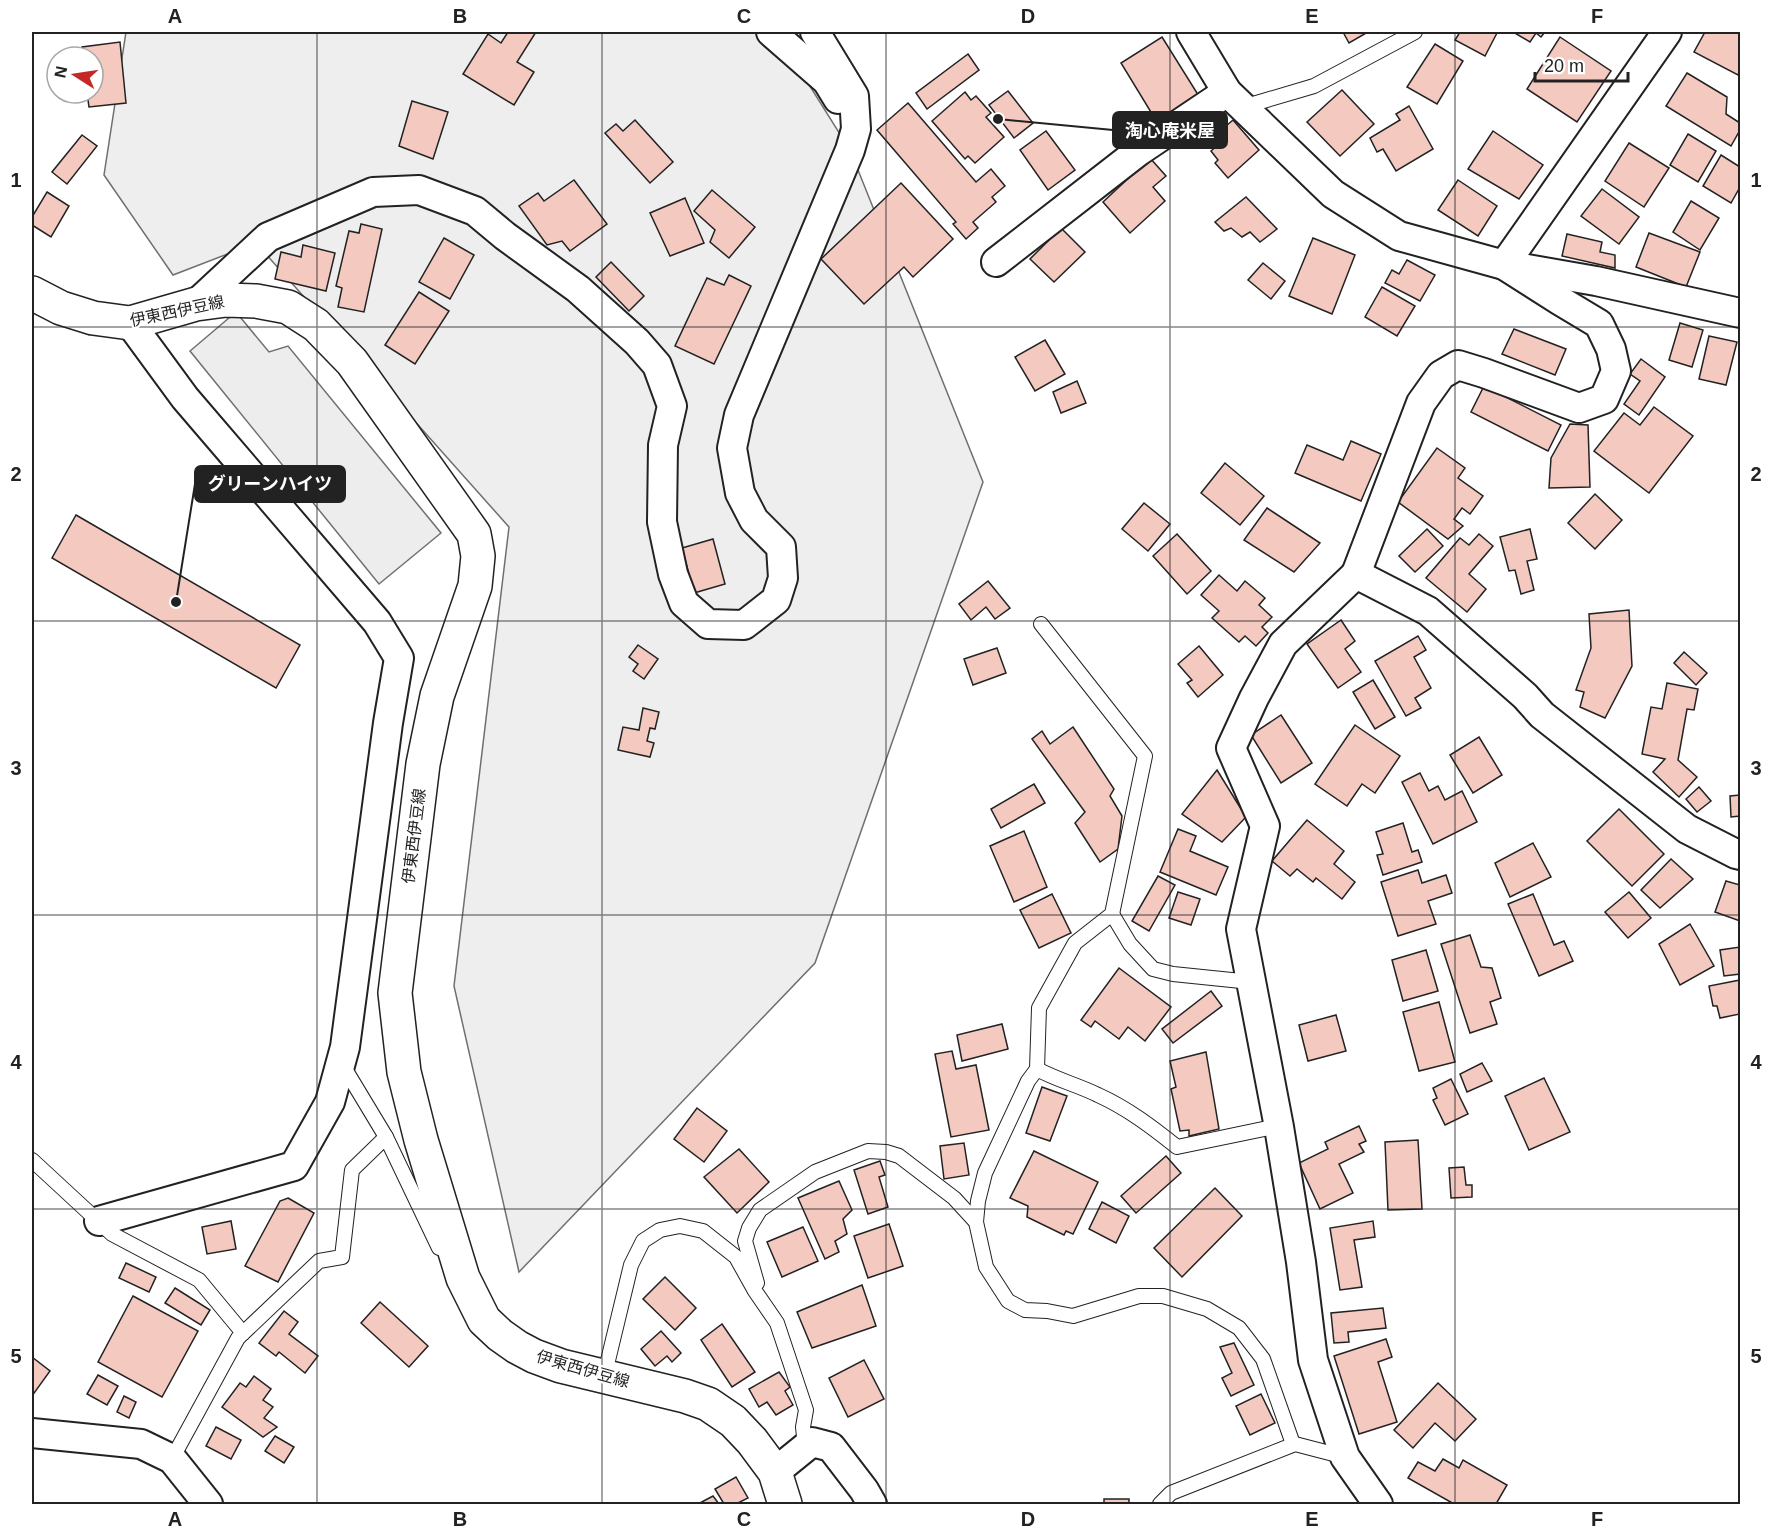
<svg xmlns="http://www.w3.org/2000/svg" width="1772" height="1536" font-family="Helvetica,'Noto Sans JP',sans-serif">
	<style>
		.green { fill: #eee; stroke: #6f6f6f; stroke-width: 1.5 }
		.parking { fill: #ededed; stroke: #6f6f6f; stroke-width: 1.5 }
		.building { fill: #f3c9c0; stroke: #222; stroke-width: 1.5 }
		.lines { fill: none; stroke-linecap: round; stroke-linejoin: round }
		.lane-casing { stroke: #222; stroke-width: 16 }
		.street-casing { stroke: #222; stroke-width: 32 }
		.primary-casing { stroke: #222; stroke-width: 36 }
		.lane { stroke: #fff; stroke-width: 14 }
		.street { stroke: #fff; stroke-width: 28 }
		.primary { stroke: #fff; stroke-width: 33 }
		.grid { fill: none; stroke: #222; stroke-width: 1.5; stroke-opacity: 0.55 }
		.labels { text-anchor: middle; dominant-baseline: central; stroke-width: 4.5; stroke-linejoin: round; paint-order: stroke }
		.street-label { font-size: 16px; fill: #222; stroke: #fff }
		.leader { fill: none; stroke: #222; stroke-width: 2 }
		.callout-dot { fill: #222; stroke: #fff; stroke-width: 2 }
		.callout { fill: #222; stroke: #222; stroke-width: 2 }
		.callout-label { font-size: 18px; text-anchor: middle; font-weight: bold; fill: #fff }
		.neatline { fill: none; stroke: #222; stroke-width: 2 }
		.grid-label { font-size: 20px; text-anchor: middle; font-weight: bold; fill: #222 }
	</style>
	<rect width="100%" height="100%" fill="#fff"/>
	<!-- green -->
	<path class="green" d="M126,32H776L850,150L983,482L815,963L519,1272L454,986L509,527L256,243L173,275L104,175Z"/>
	<!-- parking -->
	<path class="parking" d="M236,312L269,352L288,346L441,533L379,584L190,351Z"/>
	<!-- building -->
	<g class="building">
		<path d="M508,32H536L517,62L534,72L514,105L463,74L488,34L501,43Z"/>
		<path d="M1343,32H1368L1349,43Z"/>
		<path d="M1460,32H1494L1497,33L1485,56L1455,40Z"/>
		<path d="M1513,32H1545L1541,37L1536,33L1530,42Z"/>
		<path d="M1705,32H1740V70L1738,75L1694,52Z"/>
		<path d="M1162,37L1202,101L1160,127L1121,63Z"/>
		<path d="M1560,37L1611,71L1577,122L1527,89Z"/>
		<path d="M120,42L126,103L89,107L87,93H93V57H83L82,47Z"/>
		<path d="M1435,44L1463,61L1437,104L1407,87Z"/>
		<path d="M968,54L979,70L927,109L916,93Z"/>
		<path d="M1687,73L1727,97L1726,114L1740,123V130L1731,146L1666,106Z"/>
		<path d="M1342,90L1374,124L1340,156L1307,122Z"/>
		<path d="M1008,91L1033,123L1014,138L989,105Z"/>
		<path d="M965,92L971,100L976,96L991,113L986,117L1004,137L975,163L968,156L965,159L932,121Z"/>
		<path d="M412,101L448,112L433,159L399,146Z"/>
		<path d="M908,103L976,182L991,169L1005,186L992,197L996,202L973,222L978,228L966,239L953,224L956,222L877,130Z"/>
		<path d="M1409,106L1433,149L1396,171L1383,149L1377,152L1370,138L1400,120L1396,114Z"/>
		<path d="M635,120L673,162L650,183L605,133L616,124L623,131Z"/>
		<path d="M1233,120L1259,150L1228,178L1215,163L1218,160L1211,151L1219,144L1213,137Z"/>
		<path d="M1046,131L1075,170L1048,190L1020,150Z"/>
		<path d="M1493,131L1543,165L1519,199L1468,169Z"/>
		<path d="M1688,134L1716,151L1698,182L1670,165Z"/>
		<path d="M82,135L97,146L67,184L52,172Z"/>
		<path d="M1629,143L1669,168L1644,207L1605,181Z"/>
		<path d="M1721,155L1740,167V187L1731,203L1703,186Z"/>
		<path d="M1150,158L1166,176L1153,187L1165,201L1130,233L1103,202Z"/>
		<path d="M574,180L607,224L570,251L562,241L547,245L519,206L538,193L544,201Z"/>
		<path d="M1458,180L1497,206L1478,236L1438,210Z"/>
		<path d="M901,183L953,239L913,277L904,267L864,304L821,259Z"/>
		<path d="M1602,189L1639,217L1619,244L1581,216Z"/>
		<path d="M712,190L755,227L729,258L710,242L715,230L694,211Z"/>
		<path d="M47,192L69,206L51,237L32,225V217Z"/>
		<path d="M1246,197L1277,229L1260,242L1250,232L1242,237L1231,228L1224,231L1215,222Z"/>
		<path d="M685,198L704,243L670,256L650,213Z"/>
		<path d="M1691,201L1719,218L1700,250L1673,232Z"/>
		<path d="M361,224L382,229L364,312L338,307L342,288L336,286L349,231L359,233Z"/>
		<path d="M1061,228L1085,252L1054,282L1030,259Z"/>
		<path d="M1649,233L1700,252L1686,287L1636,267Z"/>
		<path d="M1567,234L1602,242L1600,252L1615,255V268L1562,256Z"/>
		<path d="M444,238L474,255L450,299L419,282Z"/>
		<path d="M1313,238L1355,255L1332,314L1289,296Z"/>
		<path d="M303,245L335,253L326,291L275,279L281,252L301,257Z"/>
		<path d="M1407,260L1435,275L1420,301L1385,283L1392,270L1399,274Z"/>
		<path d="M611,262L644,296L629,311L596,277Z"/>
		<path d="M1263,263L1285,281L1271,299L1248,280Z"/>
		<path d="M729,275L751,286L714,364L675,346L707,278L724,285Z"/>
		<path d="M1382,287L1415,306L1397,336L1365,317Z"/>
		<path d="M419,292L449,311L415,364L385,345Z"/>
		<path d="M1680,323L1703,330L1692,367L1669,360Z"/>
		<path d="M1514,329L1566,349L1555,375L1502,354Z"/>
		<path d="M1709,336L1737,342L1726,385L1699,379Z"/>
		<path d="M1045,340L1065,374L1035,391L1015,357Z"/>
		<path d="M1641,359L1665,377L1639,415L1624,404L1640,381L1630,374Z"/>
		<path d="M1077,381L1086,403L1061,413L1053,392Z"/>
		<path d="M1484,386L1561,425L1548,451L1471,412Z"/>
		<path d="M1654,407L1693,436L1649,493L1594,451L1624,413L1640,425Z"/>
		<path d="M1570,424L1588,425L1590,487L1549,488L1551,458Z"/>
		<path d="M1351,441L1381,454L1361,501L1295,473L1307,445L1343,460Z"/>
		<path d="M1437,448L1465,468L1458,478L1483,496L1470,514L1462,508L1454,519L1463,526L1448,539L1398,502Z"/>
		<path d="M1225,463L1264,496L1240,525L1201,493Z"/>
		<path d="M1595,494L1622,520L1595,549L1568,523Z"/>
		<path d="M1144,503L1170,524L1148,551L1122,529Z"/>
		<path d="M1267,508L1320,543L1294,572L1244,540Z"/>
		<path d="M76,515L300,645L276,688L52,558Z"/>
		<path d="M1427,529L1443,546L1415,572L1399,556Z"/>
		<path d="M1530,529L1537,559L1527,561L1534,590L1521,594L1515,570L1509,571L1500,537Z"/>
		<path d="M1177,534L1211,571L1187,594L1153,556Z"/>
		<path d="M1479,534L1493,546L1469,574L1486,589L1467,612L1426,578L1460,538L1469,545Z"/>
		<path d="M713,539L725,584L694,593L682,548Z"/>
		<path d="M1219,575L1237,591L1245,581L1265,598L1259,605L1272,617L1262,627L1268,633L1256,646L1245,636L1239,642L1212,618L1219,611L1201,595Z"/>
		<path d="M988,581L1010,608L995,619L986,607L971,620L959,604Z"/>
		<path d="M1629,610L1632,666L1605,718L1580,707L1584,692L1576,690L1591,648L1589,614Z"/>
		<path d="M1341,620L1355,641L1345,649L1361,672L1338,688L1307,644Z"/>
		<path d="M1418,636L1426,650L1414,657L1431,688L1415,698L1421,708L1406,716L1375,661Z"/>
		<path d="M638,645L658,659L644,679L633,671L638,664L629,657Z"/>
		<path d="M1199,646L1223,675L1198,697L1187,683L1192,680L1178,664Z"/>
		<path d="M997,648L1006,673L973,685L964,659Z"/>
		<path d="M1684,652L1707,673L1696,685L1674,663Z"/>
		<path d="M1373,680L1395,717L1375,729L1353,692Z"/>
		<path d="M1667,683L1698,689L1694,710L1687,709L1678,760L1697,777L1679,797L1653,772L1665,759L1642,754L1651,707L1662,709Z"/>
		<path d="M643,708L659,712L655,729L650,728L647,741L654,743L650,757L618,750L623,727L639,730Z"/>
		<path d="M1281,715L1312,763L1281,783L1251,735Z"/>
		<path d="M1355,725L1400,756L1375,793L1362,784L1347,806L1315,784Z"/>
		<path d="M1073,727L1114,789L1110,796L1122,816L1118,849L1100,862L1075,823L1085,812L1032,739L1042,731L1050,744Z"/>
		<path d="M1479,737L1502,775L1473,793L1450,755Z"/>
		<path d="M1217,770L1246,817L1222,842L1182,814Z"/>
		<path d="M1420,773L1429,791L1438,786L1445,800L1462,791L1477,822L1433,844L1402,782Z"/>
		<path d="M1034,784L1045,803L1001,828L991,809Z"/>
		<path d="M1699,787L1711,801L1697,812L1686,799Z"/>
		<path d="M1740,795V816L1731,817L1730,796Z"/>
		<path d="M1619,809L1664,854L1632,886L1587,841Z"/>
		<path d="M1307,820L1344,851L1334,864L1355,882L1342,899L1316,878L1313,882L1297,869L1290,876L1272,861Z"/>
		<path d="M1403,823L1412,852L1418,850L1422,862L1383,875L1377,855L1383,854L1376,832Z"/>
		<path d="M1178,829L1196,836L1190,851L1228,867L1216,895L1160,872Z"/>
		<path d="M1024,831L1047,887L1014,902L990,846Z"/>
		<path d="M1533,843L1551,877L1510,897L1495,863Z"/>
		<path d="M1671,859L1693,879L1660,908L1641,890Z"/>
		<path d="M1418,870L1422,883L1446,875L1452,893L1428,901L1436,924L1398,936L1381,882Z"/>
		<path d="M1158,876L1175,885L1149,931L1132,921Z"/>
		<path d="M1726,881L1740,885V921L1715,912Z"/>
		<path d="M1178,892L1200,899L1191,925L1169,918Z"/>
		<path d="M1629,892L1651,918L1628,938L1605,912Z"/>
		<path d="M1052,894L1071,933L1039,948L1020,910Z"/>
		<path d="M1533,894L1554,945L1564,941L1573,961L1539,976L1508,904Z"/>
		<path d="M1690,924L1714,966L1680,985L1659,944Z"/>
		<path d="M1470,935L1481,967L1492,968L1501,998L1490,1002L1497,1024L1470,1033L1441,944Z"/>
		<path d="M1740,947V974L1724,976L1720,950Z"/>
		<path d="M1426,950L1438,991L1403,1001L1392,960Z"/>
		<path d="M1119,968L1171,1007L1145,1041L1128,1027L1119,1039L1095,1021L1091,1027L1081,1020Z"/>
		<path d="M1740,980V1014L1720,1018L1717,1006H1713L1709,986Z"/>
		<path d="M1211,991L1222,1006L1173,1043L1162,1029Z"/>
		<path d="M1439,1002L1455,1062L1419,1071L1403,1012Z"/>
		<path d="M1336,1015L1346,1051L1308,1061L1299,1025Z"/>
		<path d="M1002,1024L1008,1049L962,1061L957,1035Z"/>
		<path d="M952,1051L956,1069L976,1065L989,1130L951,1137L935,1054Z"/>
		<path d="M1206,1052L1219,1129L1189,1136V1130L1180,1131L1171,1089L1176,1087L1170,1061Z"/>
		<path d="M1482,1063L1492,1081L1467,1092L1460,1074Z"/>
		<path d="M1544,1078L1570,1132L1529,1150L1505,1096Z"/>
		<path d="M1451,1079L1468,1114L1445,1125L1433,1100L1437,1098L1433,1088Z"/>
		<path d="M1042,1087L1067,1096L1050,1141L1026,1133Z"/>
		<path d="M697,1108L727,1131L704,1162L674,1139Z"/>
		<path d="M1359,1126L1366,1141L1359,1144L1364,1152L1339,1164L1353,1193L1320,1209L1299,1163L1328,1149L1325,1142Z"/>
		<path d="M1418,1140L1422,1209L1388,1210L1385,1142Z"/>
		<path d="M964,1143L969,1175L944,1179L940,1146Z"/>
		<path d="M739,1149L769,1182L737,1213L704,1177Z"/>
		<path d="M1034,1151L1098,1182L1073,1234L1066,1231L1064,1235L1027,1217L1028,1206L1010,1198Z"/>
		<path d="M1166,1156L1181,1173L1136,1213L1121,1196Z"/>
		<path d="M880,1161L885,1175L879,1177L888,1207L868,1214L854,1170Z"/>
		<path d="M1464,1167L1466,1185H1472V1197L1451,1198L1449,1168Z"/>
		<path d="M839,1181L852,1210L843,1219L847,1234L835,1241L839,1252L825,1259L798,1198Z"/>
		<path d="M1215,1188L1242,1216L1182,1277L1154,1248Z"/>
		<path d="M288,1198L314,1213L278,1282L245,1266L280,1201Z"/>
		<path d="M1102,1202L1129,1216L1116,1243L1089,1229Z"/>
		<path d="M231,1221L236,1249L207,1254L202,1227Z"/>
		<path d="M1373,1221L1375,1237L1354,1240L1362,1287L1340,1290L1330,1228Z"/>
		<path d="M889,1224L903,1266L868,1278L854,1236Z"/>
		<path d="M803,1227L818,1261L782,1277L767,1242Z"/>
		<path d="M126,1263L156,1277L149,1292L119,1278Z"/>
		<path d="M665,1277L696,1308L675,1330L643,1299Z"/>
		<path d="M862,1285L876,1326L812,1348L797,1312Z"/>
		<path d="M175,1288L210,1310L201,1325L165,1303Z"/>
		<path d="M133,1296L198,1331L162,1397L98,1362Z"/>
		<path d="M380,1302L428,1346L409,1367L361,1323Z"/>
		<path d="M1383,1308L1386,1328L1348,1332L1349,1342L1334,1343L1331,1313Z"/>
		<path d="M284,1311L298,1322L289,1334L318,1356L305,1373L279,1352L276,1356L259,1343Z"/>
		<path d="M722,1324L755,1372L732,1387L701,1340Z"/>
		<path d="M661,1331L681,1353L672,1362L667,1356L655,1366L641,1349Z"/>
		<path d="M1386,1339L1392,1357L1378,1362L1397,1422L1359,1434L1334,1356Z"/>
		<path d="M1234,1343L1254,1385L1231,1396L1222,1378L1232,1373L1220,1347Z"/>
		<path d="M32,1357L50,1371L32,1396Z"/>
		<path d="M864,1360L884,1399L848,1417L829,1378Z"/>
		<path d="M779,1372L790,1387L785,1391L793,1405L776,1415L767,1402L759,1407L749,1389Z"/>
		<path d="M98,1375L118,1386L107,1405L87,1394Z"/>
		<path d="M254,1376L271,1389L263,1400L273,1407L264,1418L277,1427L263,1437L222,1407L240,1383L246,1387Z"/>
		<path d="M1438,1383L1476,1419L1455,1441L1435,1423L1413,1448L1394,1430Z"/>
		<path d="M1261,1394L1275,1423L1250,1435L1236,1406Z"/>
		<path d="M124,1396L136,1402L129,1418L117,1412Z"/>
		<path d="M216,1427L241,1440L231,1459L206,1446Z"/>
		<path d="M275,1436L294,1447L284,1463L265,1451Z"/>
		<path d="M1443,1459L1459,1468L1463,1460L1507,1485L1496,1504H1454L1408,1478L1418,1462L1435,1471Z"/>
		<path d="M736,1477L748,1498L736,1504H724L715,1489Z"/>
		<path d="M713,1496L719,1504H698Z"/>
		<rect x="1104" y="1499" width="25" height="5"/>
	</g>
	<g class="lines">
		<!-- lane casing -->
		<g class="lane-casing">
			<g id="lane">
				<path d="M1243,107L1314,86L1415,32"/>
				<path d="M1112,914L1130,944L1153,969L1173,974L1251,982"/>
				<path d="M342,1064L386,1137"/>
				<path d="M1037,1069L1039,1008L1075,943L1112,914L1145,756L1041,624"/>
				<path d="M1278,1126L1177,1147C1152,1127 1127,1108 1098,1095C1078,1085 1057,1080 1037,1069L1028,1081L985,1173L978,1201L976,1222L986,1267L1008,1301L1025,1310L1047,1311L1073,1316L1139,1296H1163L1207,1309L1239,1328L1263,1359L1293,1444"/>
				<path d="M32,1160L112,1234L199,1280L243,1333"/>
				<path d="M757,1283L745,1241L749,1228L760,1210L815,1172L868,1151L886,1152L899,1156L954,1198L976,1222"/>
				<path d="M604,1377L631,1265L643,1241L660,1230L680,1226L703,1231L736,1257L755,1291L777,1323L806,1410L803,1427L805,1446"/>
				<path d="M172,1459L238,1338L319,1261L342,1257L352,1170L386,1137L439,1248"/>
				<path d="M1160,1504L1171,1493L1295,1444L1345,1457"/>
			</g>
		</g>
		<!-- street casing -->
		<g class="street-casing">
			<g id="street">
				<path d="M771,32L827,81L838,99"/>
				<path d="M1191,32L1227,92L1333,194L1399,236L1504,265L1596,281L1740,313"/>
				<path d="M996,262L1139,151L1227,92"/>
				<path d="M196,304L268,237L373,192L419,190L475,211L505,236L578,289L637,342L657,365L672,406L663,445L662,522L673,574L684,603L708,624L744,625L776,600L783,578L781,547L754,520L740,493L732,448L739,415L850,150L856,129L854,96L815,32"/>
				<path d="M1356,574L1421,403L1441,375L1458,365L1484,373L1579,408L1604,399L1616,371L1611,349L1599,324L1559,300L1504,265L1667,32"/>
				<path d="M99,1221L294,1166L330,1102L345,1047L388,723L399,658L377,622L185,398L130,323"/>
				<path d="M32,1433L141,1444L172,1459L208,1504"/>
				<path d="M775,1472L812,1442L831,1447L864,1490L872,1504"/>
				<path d="M1378,1504L1345,1457L1313,1360L1301,1262L1279,1127L1241,929L1265,826L1231,748L1254,698L1283,644L1356,574L1428,611L1525,696L1542,715L1687,829L1736,854L1740,855"/>
			</g>
		</g>
		<!-- primary casing -->
		<g class="primary-casing">
			<path id="primary" d="M32,293L61,308L93,318L130,323L196,304L226,300L256,301L288,307L316,325L352,362L474,534L478,556L475,586L437,696L423,764L395,993L404,1072L421,1140L463,1278L484,1320L500,1335L517,1347L534,1356L561,1366L685,1396L708,1404L733,1421L752,1441L775,1472L785,1504"/>
		</g>
		<!-- lane -->
		<use href="#lane" class="lane"/>
		<!-- street -->
		<use href="#street" class="street"/>
		<!-- primary -->
		<use href="#primary" class="primary"/>
	</g>
	<!-- grid -->
	<path class="grid" d="M317,32V1504M602,32V1504M886,32V1504M1170,32V1504M1455,32V1504M32,327H1740M32,621H1740M32,915H1740M32,1209H1740"/>
	<g class="labels">
		<!-- street labels -->
		<g class="street-label">
			<text transform="translate(177 311) rotate(-12)">伊東西伊豆線</text>
			<text transform="translate(414 836) rotate(-83)">伊東西伊豆線</text>
			<text transform="translate(583 1369) rotate(16)">伊東西伊豆線</text>
		</g>
	</g>
	<!-- callouts -->
	<path class="leader" d="M998 119L1113 130M176 602L195 484"/>
	<g class="callout-dot">
		<circle cx="998" cy="119" r="6"/>
		<circle cx="176" cy="602" r="6"/>
	</g>
	<g class="callout">
		<rect x="1113" y="112" width="114" height="36" rx="6"/>
		<rect x="195" y="466" width="150" height="36" rx="6"/>
	</g>
	<g class="callout-label">
		<text x="1170" y="137">淘心庵米屋</text>
		<text x="270" y="490">グリーンハイツ</text>
	</g>
	<!-- border -->
	<rect width="1772" height="1536" fill="none" stroke="#ffffff" stroke-width="66"/>
	<!-- north arrow -->
	<g transform="translate(75 75) rotate(282)"><circle r="28" fill="#ffffff" stroke="#a7a7a7" stroke-width="1.5"/>
	<path d="M0-4.5L10 22L0 15L-10 22Z" fill="#c62828"/>
	<text y="-9" font-size="16" font-weight="bold" text-anchor="middle" fill="#222222">N</text>
	</g>
	<!-- scale -->
	<path d="M1535 72v9h93v-9" fill="none" stroke="#222222" stroke-width="3"/>
	<text x="1544" y="72" font-size="18" fill="#222222" stroke="#ffffff" stroke-width="4.5" paint-order="stroke">20 m</text>
	<rect x="33" y="33" width="1706" height="1470" class="neatline"/>
	<g class="grid-label">
		<text x="175" y="23">A</text>
		<text x="460" y="23">B</text>
		<text x="744" y="23">C</text>
		<text x="1028" y="23">D</text>
		<text x="1312" y="23">E</text>
		<text x="1597" y="23">F</text>
		<text x="16" y="187">1</text>
		<text x="1756" y="187">1</text>
		<text x="16" y="481">2</text>
		<text x="1756" y="481">2</text>
		<text x="16" y="775">3</text>
		<text x="1756" y="775">3</text>
		<text x="16" y="1069">4</text>
		<text x="1756" y="1069">4</text>
		<text x="16" y="1363">5</text>
		<text x="1756" y="1363">5</text>
		<text x="175" y="1526">A</text>
		<text x="460" y="1526">B</text>
		<text x="744" y="1526">C</text>
		<text x="1028" y="1526">D</text>
		<text x="1312" y="1526">E</text>
		<text x="1597" y="1526">F</text>
	</g>
</svg>
